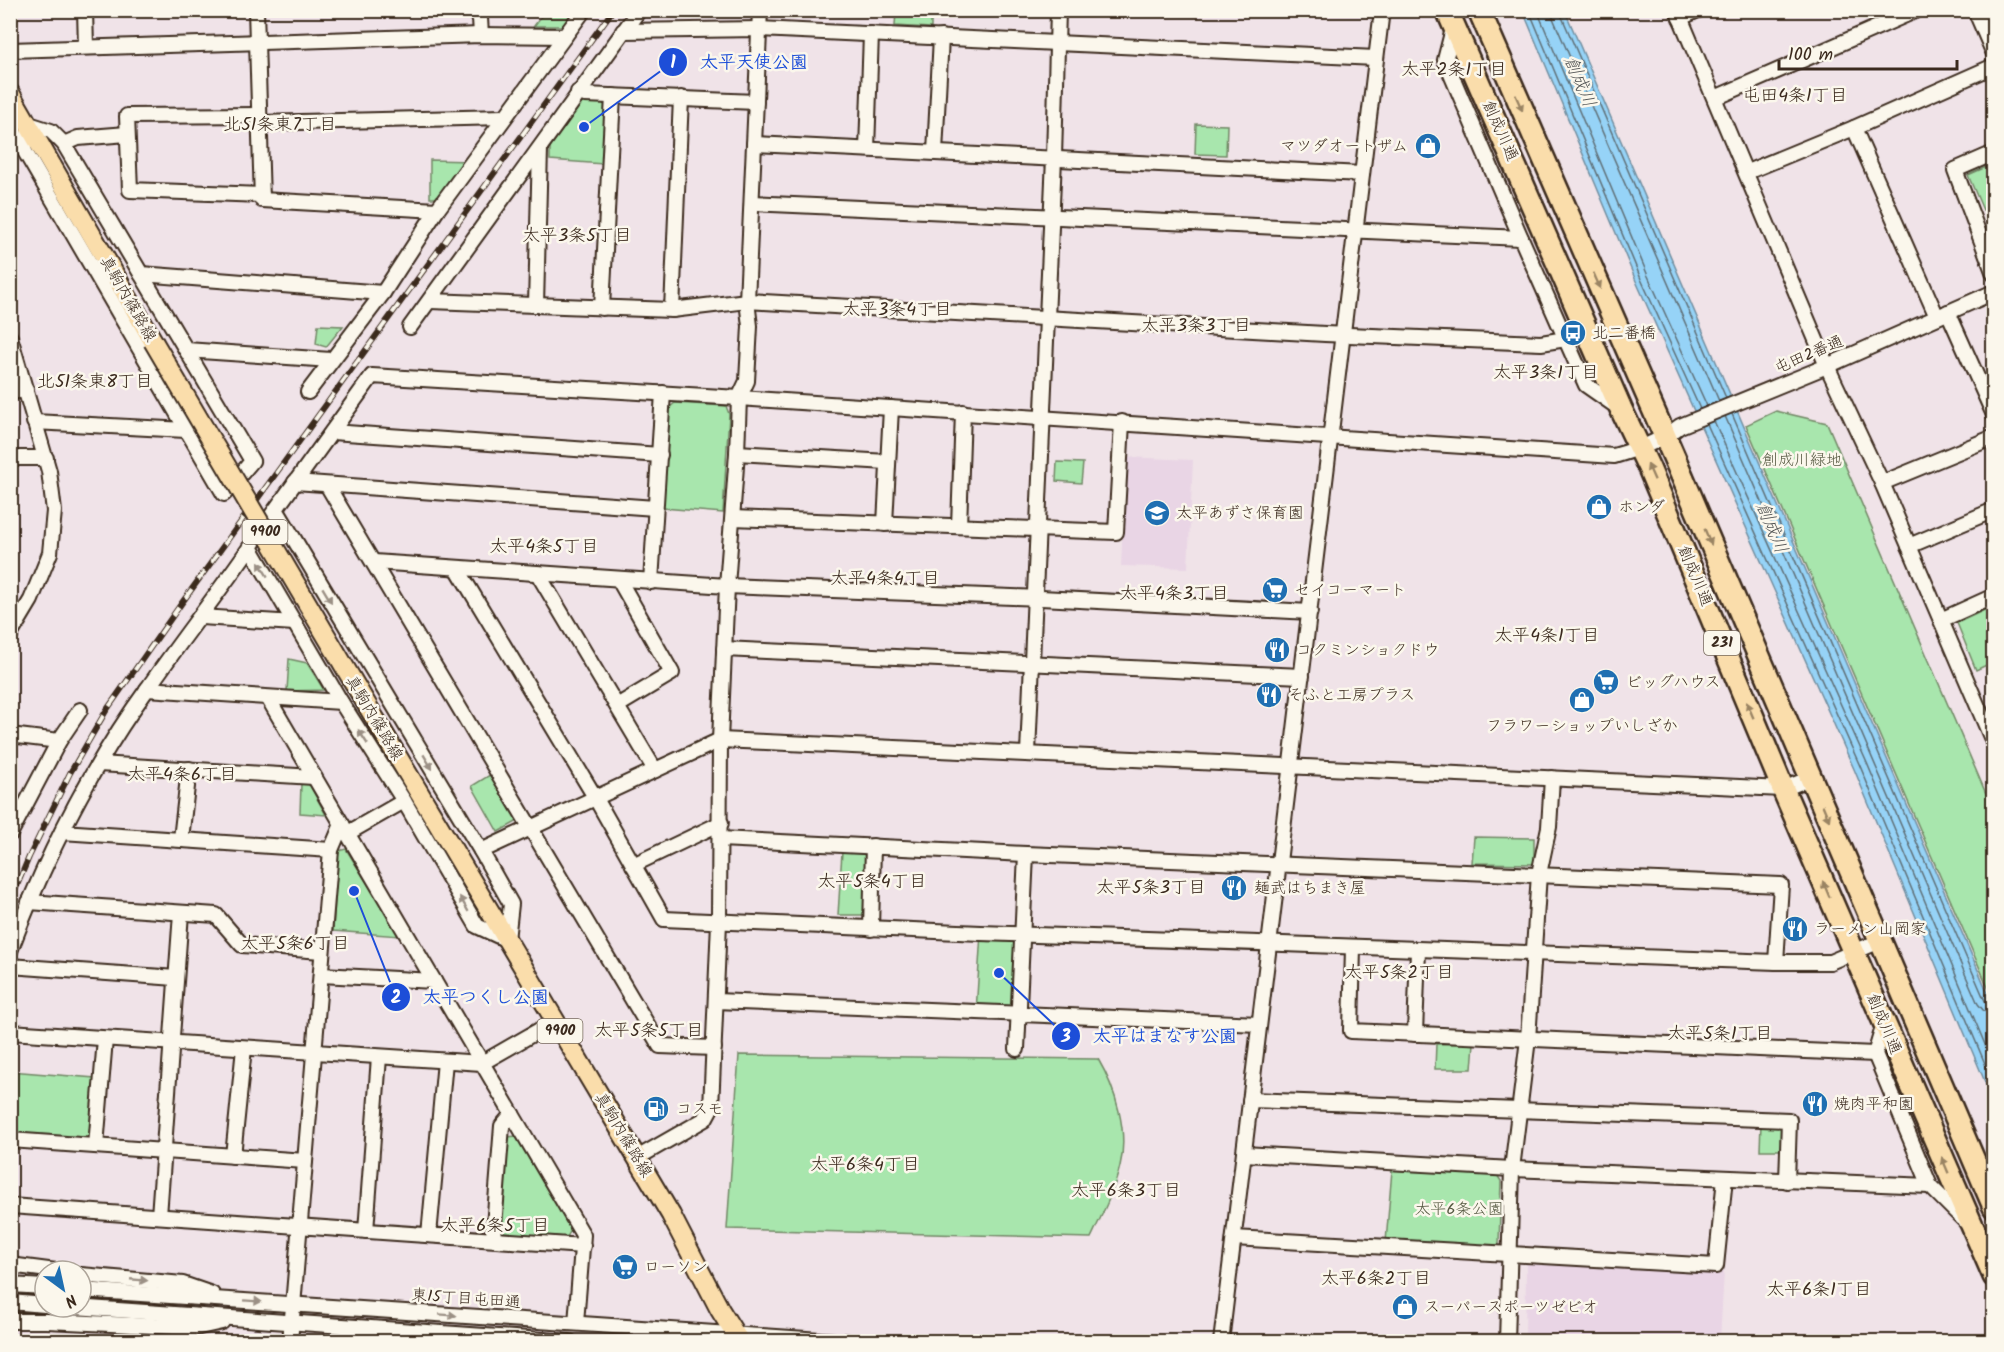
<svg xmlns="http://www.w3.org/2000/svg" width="2004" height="1352" font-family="Kalam,'Klee One',sans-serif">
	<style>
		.built { fill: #e9d5e5 }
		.green { fill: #a8e6ad; stroke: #728866; stroke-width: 1.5 }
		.water { fill: #96d3f7; stroke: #728fa0; stroke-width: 1.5 }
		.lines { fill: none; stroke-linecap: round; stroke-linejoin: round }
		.shore { stroke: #5f6e75; stroke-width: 1.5 }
		.minor-casing { stroke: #3b2a1e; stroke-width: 18 }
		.major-casing { stroke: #3b2a1e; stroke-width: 22 }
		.highway-casing { stroke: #3b2a1e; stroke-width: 26 }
		.minor { stroke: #fbf7ec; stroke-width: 14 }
		.major { stroke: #faddab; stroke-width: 18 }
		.highway { stroke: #faddab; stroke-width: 21 }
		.rail-casing { stroke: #3b2a1e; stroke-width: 6 }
		.rail { stroke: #fbf7ec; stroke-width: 4; stroke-dasharray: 11; stroke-linecap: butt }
		.major-bridge-casing { stroke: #3b2a1e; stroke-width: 22; stroke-linecap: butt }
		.major-bridge { stroke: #faddab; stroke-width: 18 }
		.oneway { fill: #9a8464 }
		.oneway2 { fill: #9b9085 }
		.labels { text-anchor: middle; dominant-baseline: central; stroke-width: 5; stroke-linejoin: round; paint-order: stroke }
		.shield { fill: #fbf7ec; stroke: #75685c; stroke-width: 1.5 }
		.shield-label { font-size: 15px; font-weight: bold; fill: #3b2a1e }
		.street-label { font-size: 16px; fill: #3b2a1e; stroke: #fbf7ec }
		.poi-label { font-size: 16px; fill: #3b2a1e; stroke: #fbf7ec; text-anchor: start }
		.park-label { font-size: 16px; fill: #565942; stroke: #fbf7ec }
		.neighbourhood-label { font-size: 18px; fill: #3b2a1e; stroke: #fbf7ec }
		.water-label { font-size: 18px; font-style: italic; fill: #525454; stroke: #fbf7ec }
		.leader { fill: none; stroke: #1d4ed8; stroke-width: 2 }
		.callout-dot { fill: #1d4ed8; stroke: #fbf7ec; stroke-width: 2 }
		.mark-label { font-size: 18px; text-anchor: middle; font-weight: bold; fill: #fff }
		.callout-label { font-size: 18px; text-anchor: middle; font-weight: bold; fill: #1d4ed8; stroke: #fbf7ec; stroke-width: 5; stroke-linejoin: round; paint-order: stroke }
	</style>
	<rect width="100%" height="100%" fill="#f0e3e8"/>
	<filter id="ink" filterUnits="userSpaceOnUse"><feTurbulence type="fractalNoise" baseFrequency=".0167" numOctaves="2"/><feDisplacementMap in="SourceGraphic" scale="12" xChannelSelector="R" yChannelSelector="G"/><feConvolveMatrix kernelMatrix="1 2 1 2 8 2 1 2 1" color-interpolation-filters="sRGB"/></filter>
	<g filter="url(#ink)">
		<!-- built -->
		<g class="built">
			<path d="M1126,457L1193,460L1188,568L1121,566Z"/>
			<path d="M1526,1264L1724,1272L1720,1341L1525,1342Z"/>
		</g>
		<!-- green -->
		<g class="green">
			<path d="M546,10H574V11L563,26H534Z"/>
			<path d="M896,11H931V28L895,26Z"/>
			<path d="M585,100L603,102L605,106L603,164L550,160V147L579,106Z"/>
			<path d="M1196,124L1227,125L1226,155L1195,154Z"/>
			<path d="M430,160L471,161L441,198H430Z"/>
			<path d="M1993,164V206L1983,210L1968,175Z"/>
			<path d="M318,325L343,326L326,347L316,344Z"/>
			<path d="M675,403L726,406L729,414L723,513L663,508L670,407Z"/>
			<path d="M1776,411L1827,423L1993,810V999L1746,425Z"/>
			<path d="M1057,462L1083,463L1081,483L1056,481Z"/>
			<path d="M1993,606V662L1976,670L1957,623Z"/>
			<path d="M289,659L307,663L324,690L287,691Z"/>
			<path d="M493,773L520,820L498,832L472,786Z"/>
			<path d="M301,784H309L326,815L300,813Z"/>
			<path d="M1474,837L1534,838V864L1472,863Z"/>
			<path d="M346,849L400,936L333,931L338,851Z"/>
			<path d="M842,852L869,854L865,915H838Z"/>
			<path d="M981,933L1023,935L1018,1014L976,1012Z"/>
			<path d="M1474,1043L1472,1069H1435L1436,1044Z"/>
			<path d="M739,1055L1098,1059C1115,1088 1129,1131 1120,1166C1114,1191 1102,1215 1091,1238L727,1229Z"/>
			<path d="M10,1071L95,1078L90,1135L85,1139L11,1134Z"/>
			<path d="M1761,1123L1786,1124L1785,1150H1760Z"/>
			<path d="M516,1136L571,1230L567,1237L504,1234L501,1229L508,1137Z"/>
			<path d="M1392,1170L1497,1175L1501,1181L1499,1244L1495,1246L1386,1242Z"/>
		</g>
		<!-- water -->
		<path class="water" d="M1523,11H1565L1993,1005V1101L1854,769L1636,281Z"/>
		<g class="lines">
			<!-- shore -->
			<g class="shore">
				<path d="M1529,10L1641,279L1700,409"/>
				<path d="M1537,10L1648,276L1707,406"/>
				<path d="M1552,10L1553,18L1719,401"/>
				<path d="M1559,10L1726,398"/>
				<path d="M1732,414L1985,1001L1988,1004L1994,1005"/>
				<path d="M1725,416L1978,1004L1984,1011L1994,1013"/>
				<path d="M1714,421L1867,763L1994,1066"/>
				<path d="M1707,424L1860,766L1994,1085"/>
			</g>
			<!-- minor casing -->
			<g class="minor-casing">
				<g id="minor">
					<path d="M85,10L86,47"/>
					<path d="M256,10L262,200L437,210"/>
					<path d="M473,10L480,18L481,35"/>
					<path d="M1677,10L1827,366L1882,483L1994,744"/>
					<path d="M1975,10L1994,54"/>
					<path d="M1680,18L1698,10"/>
					<path d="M1454,25L1445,60L1521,238L1586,385L1619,408"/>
					<path d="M623,31L759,29L1376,58"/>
					<path d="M10,50L481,35L565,36"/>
					<path d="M578,92L585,95L756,102"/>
					<path d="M1715,98L1917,10"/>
					<path d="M259,115L127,116L130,190L262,195"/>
					<path d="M259,123L504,117"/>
					<path d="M29,124L51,131L64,144L252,461L224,494L24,150Z"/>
					<path d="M1854,128L1937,317"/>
					<path d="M64,144L78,138L127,134"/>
					<path d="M754,144L1362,174"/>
					<path d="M867,149L871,34"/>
					<path d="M935,152L941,37"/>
					<path d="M1994,153L1955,170L1994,274"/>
					<path d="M1747,172L1854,128L1994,66"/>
					<path d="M752,203L1521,238"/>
					<path d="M141,274L383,293"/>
					<path d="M430,301L672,310L747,301L1325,334L1541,343L1566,339"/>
					<path d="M536,305L540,148"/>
					<path d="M602,308L613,96"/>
					<path d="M672,310L681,98"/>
					<path d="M1948,312L1994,415"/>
					<path d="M410,327L639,10"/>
					<path d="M10,337L49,471L54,511L50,553L31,600L10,635"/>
					<path d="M186,350L331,360"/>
					<path d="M10,392L26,390"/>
					<path d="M308,392L383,293L437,210L584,10"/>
					<path d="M34,422L186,430"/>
					<path d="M332,432L660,455"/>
					<path d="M737,453L887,462"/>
					<path d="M10,458H46"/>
					<path d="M295,482L655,508"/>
					<path d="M1882,483L1994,437"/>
					<path d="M327,485L660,1046L714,1048"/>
					<path d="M276,509L481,851L511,904L507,940L477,926L404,801L341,702L250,547L276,509L372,376L739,398L747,381L750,326L747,301L760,10"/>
					<path d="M733,518L1116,532L1122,422"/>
					<path d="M885,524L891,408"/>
					<path d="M959,526L963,412"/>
					<path d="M1909,546L1994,510"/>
					<path d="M374,562L727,586L1041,598L1310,612"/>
					<path d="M457,568L595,797L664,919L981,933L1776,962H1830L1880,941"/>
					<path d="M538,574L655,770"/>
					<path d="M651,582L663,393"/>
					<path d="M201,617L295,623"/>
					<path d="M1941,620L1994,596"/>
					<path d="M724,649L1302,676"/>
					<path d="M147,689L341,702"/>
					<path d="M268,698L583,1235L576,1323"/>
					<path d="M617,706L672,673L619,580"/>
					<path d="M10,735L59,741"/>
					<path d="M1028,753L1054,158L1058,10"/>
					<path d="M99,764L314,777"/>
					<path d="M62,832L331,850"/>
					<path d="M348,833L404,801"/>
					<path d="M10,834L59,741L80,710"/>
					<path d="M181,839L189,769"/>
					<path d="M720,839L1026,854L1781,885L1776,962"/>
					<path d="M481,851L720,740L1783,789L1811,778"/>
					<path d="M633,865L721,823"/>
					<path d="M29,902L216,915L242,945L322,951"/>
					<path d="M871,929L873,846"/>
					<path d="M1353,947L1351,1031L1875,1054"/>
					<path d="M10,951C45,858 90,768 148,688C181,640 217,595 250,547"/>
					<path d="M10,966L176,978"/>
					<path d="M321,975L434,981"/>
					<path d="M716,1001L1259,1024"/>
					<path d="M1884,1024L1875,1054L1930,1186L1966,1222"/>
					<path d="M10,1032L482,1063L555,1021"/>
					<path d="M1415,1034L1418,950"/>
					<path d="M1017,1049L1026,854"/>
					<path d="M1250,1100L1789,1120L1787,1181"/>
					<path d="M10,1140L305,1161"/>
					<path d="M96,1146L105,1039"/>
					<path d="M1244,1154L1512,1169L1930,1186"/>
					<path d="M233,1156L244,1048"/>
					<path d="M637,1158L705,1119L711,1108L719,922L720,740L727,586L737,453L739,398L1614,456C1638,449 1660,442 1680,426L1827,366L1994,292"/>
					<path d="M10,1206L583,1246"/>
					<path d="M159,1216L181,913"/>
					<path d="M366,1231L379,1057"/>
					<path d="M429,1235L445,1061"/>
					<path d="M1234,1238L1716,1266L1725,1178"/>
					<path d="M493,1239L502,1126L512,1114"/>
					<path d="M10,1265L56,1271"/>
					<path d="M81,1275L183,1284L212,1294"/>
					<path d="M10,1285L45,1287"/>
					<path d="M81,1290L850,1342"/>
					<path d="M10,1302L45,1305"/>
					<path d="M75,1307L570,1342"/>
					<path d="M10,1321H47L195,1328L222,1322"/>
					<path d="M290,1342L331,850L342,824"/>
					<path d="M1221,1342L1382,10"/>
					<path d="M1507,1342L1512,1169L1528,1039L1539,874L1549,827L1552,778"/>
				</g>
			</g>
			<!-- major casing -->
			<g class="major-casing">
				<g id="major">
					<path d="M10,93L153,341"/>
					<path d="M377,722L671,1215L720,1310L740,1342"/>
				</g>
			</g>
			<!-- highway casing -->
			<g class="highway-casing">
				<g id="highway">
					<path d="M1447,10L1621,409L1649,468L1783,789L1994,1276"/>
					<path d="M1479,10L1674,457L1994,1207"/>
				</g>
			</g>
			<!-- minor -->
			<use href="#minor" class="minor"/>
			<!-- major -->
			<use href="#major" class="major"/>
			<!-- highway -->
			<use href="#highway" class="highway"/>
			<!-- rail casing -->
			<g class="rail-casing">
				<path id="rail" d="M10,902L29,857L70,773L106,711L181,604L613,10"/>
			</g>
			<!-- rail -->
			<use href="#rail" class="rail"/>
			<!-- major-bridge casing -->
			<g class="major-bridge-casing">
				<path id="major-bridge" d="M153,341L377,722"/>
			</g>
			<!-- major-bridge -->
			<use href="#major-bridge" class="major-bridge"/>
		</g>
		<!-- one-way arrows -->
		<defs><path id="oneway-solid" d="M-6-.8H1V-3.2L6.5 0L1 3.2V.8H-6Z" transform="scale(1.5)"/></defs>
		<g class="oneway">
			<use href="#oneway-solid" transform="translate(1519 103) rotate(66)"/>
			<use href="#oneway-solid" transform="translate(1597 281) rotate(66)"/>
			<use href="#oneway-solid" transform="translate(1651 472) rotate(-114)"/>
			<use href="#oneway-solid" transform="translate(1708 537) rotate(67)"/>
			<use href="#oneway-solid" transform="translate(1750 710) rotate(-113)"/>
			<use href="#oneway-solid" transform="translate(1826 813) rotate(67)"/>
			<use href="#oneway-solid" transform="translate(1826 889) rotate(-113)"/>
			<use href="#oneway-solid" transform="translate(1945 1165) rotate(-113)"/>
		</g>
		<g class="oneway2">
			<use href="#oneway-solid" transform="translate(263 569) rotate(-121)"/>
			<use href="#oneway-solid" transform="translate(327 595) rotate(59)"/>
			<use href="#oneway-solid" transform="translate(363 737) rotate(-123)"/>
			<use href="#oneway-solid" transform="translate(428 762) rotate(59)"/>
			<use href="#oneway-solid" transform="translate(464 904) rotate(-120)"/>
			<use href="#oneway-solid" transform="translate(139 1280) rotate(5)"/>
			<use href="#oneway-solid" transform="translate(253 1301) rotate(4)"/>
			<use href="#oneway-solid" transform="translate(448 1315) rotate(4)"/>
		</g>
	</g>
	<!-- icons -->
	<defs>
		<g id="shop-disc" transform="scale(1.35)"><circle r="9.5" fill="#1f6fb2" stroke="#fbf7ec"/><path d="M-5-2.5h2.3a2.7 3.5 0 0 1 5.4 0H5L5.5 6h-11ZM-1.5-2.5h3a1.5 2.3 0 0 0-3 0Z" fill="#fff"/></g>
		<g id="bus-disc" transform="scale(1.35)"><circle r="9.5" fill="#1f6fb2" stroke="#fbf7ec"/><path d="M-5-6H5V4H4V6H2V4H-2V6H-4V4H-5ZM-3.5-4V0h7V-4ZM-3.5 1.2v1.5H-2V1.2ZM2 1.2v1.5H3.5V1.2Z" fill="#fff"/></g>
		<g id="school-disc" transform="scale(1.35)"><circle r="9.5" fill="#1f6fb2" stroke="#fbf7ec"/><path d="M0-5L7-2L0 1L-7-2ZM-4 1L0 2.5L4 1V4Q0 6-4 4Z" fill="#fff"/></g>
		<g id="supermarket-disc" transform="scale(1.35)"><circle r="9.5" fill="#1f6fb2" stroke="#fbf7ec"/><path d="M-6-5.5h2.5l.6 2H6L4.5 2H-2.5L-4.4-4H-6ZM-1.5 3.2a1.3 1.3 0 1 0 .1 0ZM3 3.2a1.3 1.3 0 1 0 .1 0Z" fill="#fff"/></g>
		<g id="restaurant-disc" transform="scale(1.35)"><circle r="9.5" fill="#1f6fb2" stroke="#fbf7ec"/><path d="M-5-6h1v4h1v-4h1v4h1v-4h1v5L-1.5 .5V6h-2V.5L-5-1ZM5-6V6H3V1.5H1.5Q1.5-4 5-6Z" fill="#fff"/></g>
		<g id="fuel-disc" transform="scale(1.35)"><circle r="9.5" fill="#1f6fb2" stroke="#fbf7ec"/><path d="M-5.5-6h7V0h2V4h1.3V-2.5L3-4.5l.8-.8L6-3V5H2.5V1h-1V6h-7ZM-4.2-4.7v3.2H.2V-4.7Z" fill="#fff"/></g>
	</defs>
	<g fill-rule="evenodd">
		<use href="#shop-disc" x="1428" y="146"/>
		<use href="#bus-disc" x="1573" y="333"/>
		<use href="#shop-disc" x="1599" y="507"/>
		<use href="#school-disc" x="1157" y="513"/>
		<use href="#supermarket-disc" x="1275" y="590"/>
		<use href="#restaurant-disc" x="1277" y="650"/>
		<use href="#supermarket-disc" x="1606" y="682"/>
		<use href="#restaurant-disc" x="1269" y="695"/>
		<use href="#shop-disc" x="1582" y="700"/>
		<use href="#restaurant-disc" x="1234" y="888"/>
		<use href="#restaurant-disc" x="1795" y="929"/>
		<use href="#restaurant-disc" x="1815" y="1104"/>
		<use href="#fuel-disc" x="656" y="1109"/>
		<use href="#supermarket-disc" x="625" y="1267"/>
		<use href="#shop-disc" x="1405" y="1307"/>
	</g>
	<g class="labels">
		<!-- shield labels -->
		<g class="shield">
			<rect x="242.5" y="520" width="45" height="24" rx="4.5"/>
			<rect x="1704" y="631" width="36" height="24" rx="4.5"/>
			<rect x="537.5" y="1019" width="45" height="24" rx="4.5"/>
		</g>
		<g class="shield-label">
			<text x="265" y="532">9900</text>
			<text x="1722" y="643">231</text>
			<text x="560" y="1031">9900</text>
		</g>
		<!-- street labels -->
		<g class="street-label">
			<text transform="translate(1500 131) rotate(66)">創成川通</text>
			<text transform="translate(128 299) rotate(60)">真駒内篠路線</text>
			<text transform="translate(1809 355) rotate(-23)">屯田2番通</text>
			<text transform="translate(1695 576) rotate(67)">創成川通</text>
			<text transform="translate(374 718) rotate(59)">真駒内篠路線</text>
			<text transform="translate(1884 1024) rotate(67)">創成川通</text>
			<text transform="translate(623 1135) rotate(59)">真駒内篠路線</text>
			<text transform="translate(466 1299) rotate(4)">東15丁目屯田通</text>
		</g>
		<!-- poi labels -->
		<g class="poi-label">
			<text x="1408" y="146" text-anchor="end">マツダオートザム</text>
			<text x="1592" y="333">北二番橋</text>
			<text x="1618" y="507">ホンダ</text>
			<text x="1176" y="513">太平あずさ保育園</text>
			<text x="1294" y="590">セイコーマート</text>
			<text x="1296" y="650">コクミンショクドウ</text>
			<text x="1626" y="682">ビッグハウス</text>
			<text x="1288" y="695">そふと工房プラス</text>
			<text x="1582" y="726" text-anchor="middle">フラワーショップいしざか</text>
			<text x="1254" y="888">麺武はちまき屋</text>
			<text x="1814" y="929">ラーメン山岡家</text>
			<text x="1834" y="1104">焼肉平和園</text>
			<text x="676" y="1109">コスモ</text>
			<text x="644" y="1267">ローソン</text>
			<text x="1424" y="1307">スーパースポーツゼビオ</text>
		</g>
		<!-- park labels -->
		<g class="park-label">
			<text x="1802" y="460">創成川緑地</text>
			<text x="1459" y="1209">太平6条公園</text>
		</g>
		<!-- neighbourhood labels -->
		<g class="neighbourhood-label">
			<text x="1454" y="70">太平2条1丁目</text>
			<text x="1795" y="96">屯田4条1丁目</text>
			<text x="280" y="125">北51条東7丁目</text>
			<text x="577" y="236">太平3条5丁目</text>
			<text x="897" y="310">太平3条4丁目</text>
			<text x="1196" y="326">太平3条3丁目</text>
			<text x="1546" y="373">太平3条1丁目</text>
			<text x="95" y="382">北51条東8丁目</text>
			<text x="544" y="547">太平4条5丁目</text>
			<text x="885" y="579">太平4条4丁目</text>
			<text x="1174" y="594">太平4条3丁目</text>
			<text x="1547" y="636">太平4条1丁目</text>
			<text x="182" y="775">太平4条6丁目</text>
			<text x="872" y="882">太平5条4丁目</text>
			<text x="1151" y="888">太平5条3丁目</text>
			<text x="295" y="944">太平5条6丁目</text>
			<text x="1399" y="973">太平5条2丁目</text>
			<text x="649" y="1031">太平5条5丁目</text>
			<text x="1720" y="1034">太平5条1丁目</text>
			<text x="865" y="1165">太平6条4丁目</text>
			<text x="1126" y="1191">太平6条3丁目</text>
			<text x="495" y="1226">太平6条5丁目</text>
			<text x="1376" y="1279">太平6条2丁目</text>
			<text x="1819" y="1290">太平6条1丁目</text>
		</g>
		<!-- water labels -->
		<g class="water-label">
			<text transform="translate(1579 82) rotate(67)">創成川</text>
			<text transform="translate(1771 528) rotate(67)">創成川</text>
		</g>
	</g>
	<!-- callouts -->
	<path class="leader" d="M584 127L673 62M354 891L396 997M999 973L1066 1036"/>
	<g class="callout-dot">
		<circle cx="584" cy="127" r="6"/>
		<circle cx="354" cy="891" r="6"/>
		<circle cx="999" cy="973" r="6"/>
		<circle cx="673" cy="62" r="15"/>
		<circle cx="396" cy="997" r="15"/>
		<circle cx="1066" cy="1036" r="15"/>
	</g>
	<g class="mark-label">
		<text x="673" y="68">1</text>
		<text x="396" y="1003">2</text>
		<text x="1066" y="1042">3</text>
	</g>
	<g class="callout-label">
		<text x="754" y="68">太平天使公園</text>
		<text x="486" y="1003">太平つくし公園</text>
		<text x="1165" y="1042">太平はまなす公園</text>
	</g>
	<!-- margin -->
	<rect width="2004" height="1352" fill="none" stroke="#fbf7ec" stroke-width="36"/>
	<rect x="18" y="18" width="1968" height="1316" fill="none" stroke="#3b2a1e" stroke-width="2" filter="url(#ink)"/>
	<!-- north arrow -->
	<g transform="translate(63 1289) rotate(147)"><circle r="28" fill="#fbf7ec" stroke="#aea59a" stroke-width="1.5"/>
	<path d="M0-4.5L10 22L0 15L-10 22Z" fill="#1f6fb2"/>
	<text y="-9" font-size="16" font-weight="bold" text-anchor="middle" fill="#3b2a1e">N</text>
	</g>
	<!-- scale -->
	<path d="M1779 60v9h178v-9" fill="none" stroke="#3b2a1e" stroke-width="3"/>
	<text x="1788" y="60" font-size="18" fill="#3b2a1e" stroke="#fbf7ec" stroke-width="4.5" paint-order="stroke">100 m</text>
</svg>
